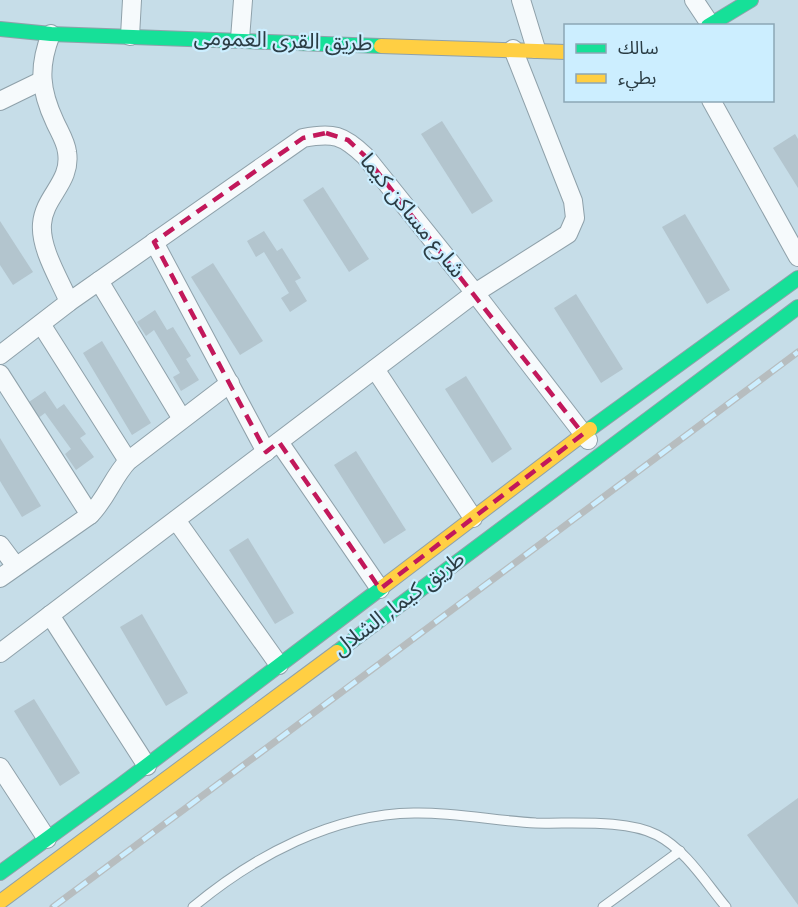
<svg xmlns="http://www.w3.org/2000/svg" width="798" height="907" font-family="Spectral,'Noto Sans Arabic',serif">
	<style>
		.building { fill: #b3c5ce }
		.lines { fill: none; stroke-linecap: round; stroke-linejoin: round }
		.lane-casing { stroke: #8fa1aa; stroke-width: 11 }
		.street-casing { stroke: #8fa1aa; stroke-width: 20 }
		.fast-casing { stroke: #8fa1aa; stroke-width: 16 }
		.slow-casing { stroke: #8fa1aa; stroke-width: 16 }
		.lane { stroke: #f6fafc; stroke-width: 9 }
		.street { stroke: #f6fafc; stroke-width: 18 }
		.fast { stroke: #16e098; stroke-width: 14 }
		.slow { stroke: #ffcf43; stroke-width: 14 }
		.rail-casing { stroke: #b7bdbf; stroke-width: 7 }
		.rail { stroke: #cef; stroke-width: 4.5; stroke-dasharray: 14; stroke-linecap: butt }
		.marked { fill: none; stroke: #c2185b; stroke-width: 4.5; stroke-dasharray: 12 8; stroke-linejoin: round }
		.labels { text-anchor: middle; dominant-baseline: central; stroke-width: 4.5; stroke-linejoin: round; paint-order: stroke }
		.street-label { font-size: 22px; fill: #2b3d45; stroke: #cef }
	</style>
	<rect width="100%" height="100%" fill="#c6dde8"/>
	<!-- building -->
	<g class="building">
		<path d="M442,121L493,201L472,214L421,134Z"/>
		<path d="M795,134L798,139V188L773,148Z"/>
		<path d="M323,187L369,259L349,272L303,200Z"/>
		<path d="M685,214L730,290L707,304L662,227Z"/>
		<path d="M0,221L33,272L13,285L0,265Z"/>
		<path d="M264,231L277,251L282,248L301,278L295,281L307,301L290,312L281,298L289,293L264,252L256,257L247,241Z"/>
		<path d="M213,263L263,341L240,355L191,277Z"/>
		<path d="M576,294L623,369L601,383L554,308Z"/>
		<path d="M155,310L167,330L173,327L191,356L186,359L199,380L181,391L173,377L180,373L154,330L146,336L137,322Z"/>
		<path d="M102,341L151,423L132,435L83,353Z"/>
		<path d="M466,376L512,449L492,463L445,389Z"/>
		<path d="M45,391L57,409L64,404L86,434L80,438L94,457L76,470L65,454L71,449L45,413L37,419L26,404Z"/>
		<path d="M0,438L41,506L22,517L0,481Z"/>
		<path d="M356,451L406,530L384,544L334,465Z"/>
		<path d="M248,538L294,613L275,624L229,550Z"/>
		<path d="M142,614L188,693L166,706L120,627Z"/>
		<path d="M34,699L80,773L60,786L14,711Z"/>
		<path d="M798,798V905L747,835Z"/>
	</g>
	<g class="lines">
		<!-- lane casing -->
		<g class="lane-casing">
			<g id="lane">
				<path d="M193,907C254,856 333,814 414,813C454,812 496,821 536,823C572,824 626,819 657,835C686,850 706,883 726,907"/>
				<path d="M603,907L680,851"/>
			</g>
		</g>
		<!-- street casing -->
		<g class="street-casing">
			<g id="street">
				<path d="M521,0L536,49"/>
				<path d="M694,0L710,24"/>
				<path d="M51,34C38,67 40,90 55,122C59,131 66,142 67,152C72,182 44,196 42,224C40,249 60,280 69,302"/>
				<path d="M130,36L132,0"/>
				<path d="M240,39L243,0"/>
				<path d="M711,100L798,257"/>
				<path d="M0,101L41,81"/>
				<path d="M154,242L266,452"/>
				<path d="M99,281L182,419"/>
				<path d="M41,324L128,461"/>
				<path d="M0,355L69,302L303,138C333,132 343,135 365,156L475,293L588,440"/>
				<path d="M375,369L473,518"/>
				<path d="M0,374L90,515"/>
				<path d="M279,442L380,589"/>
				<path d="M176,520L279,665"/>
				<path d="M0,545L15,565"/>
				<path d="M0,578L90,515C106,499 113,477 128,461L230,383"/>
				<path d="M50,615L147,766"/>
				<path d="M0,653L475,293L568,234L575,218L573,201L513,49"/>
				<path d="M0,767L47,839"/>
			</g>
		</g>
		<!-- fast casing -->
		<g class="fast-casing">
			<g id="fast">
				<path d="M708,26L751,0"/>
				<path d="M0,29L51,34L381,46"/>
				<path d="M590,429L798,278"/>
				<path d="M337,652L798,307"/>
				<path d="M0,873L121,785L384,586"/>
			</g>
		</g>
		<!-- slow casing -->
		<g class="slow-casing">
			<g id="slow">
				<path d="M381,46L566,52"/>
				<path d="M384,586L590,429"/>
				<path d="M0,902L337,652"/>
			</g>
		</g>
		<!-- lane -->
		<use href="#lane" class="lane"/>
		<!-- street -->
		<use href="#street" class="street"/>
		<!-- fast -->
		<use href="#fast" class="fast"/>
		<!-- slow -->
		<use href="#slow" class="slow"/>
		<!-- rail casing -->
		<g class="rail-casing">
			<path id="rail" d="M53,907L798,352"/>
		</g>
		<!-- rail -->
		<use href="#rail" class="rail"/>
	</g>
	<!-- marked area -->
	<path class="marked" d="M326,133L348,140L365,156L583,434L380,589L279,442L266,452L154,242L303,138Z"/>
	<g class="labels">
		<!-- street labels -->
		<g class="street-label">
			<text transform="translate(283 41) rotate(2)">طريق القرى العمومى</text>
			<text transform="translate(412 216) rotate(51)">شارع مساكن كيما</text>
			<text transform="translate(399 604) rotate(-37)">طريق كيما, الشلال</text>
		</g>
	</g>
	<!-- legend -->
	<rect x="564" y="24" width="210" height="78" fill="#cceeff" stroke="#8ca7b5" stroke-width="1.5"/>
	<rect x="576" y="44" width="30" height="9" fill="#16e098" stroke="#8ca7b5" stroke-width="1.5"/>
	<text x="618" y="54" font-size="18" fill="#2b3d45">سالك</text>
	<rect x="576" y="74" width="30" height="9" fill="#ffcf43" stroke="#8ca7b5" stroke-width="1.5"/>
	<text x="618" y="84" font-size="18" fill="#2b3d45">بطيء</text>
</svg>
